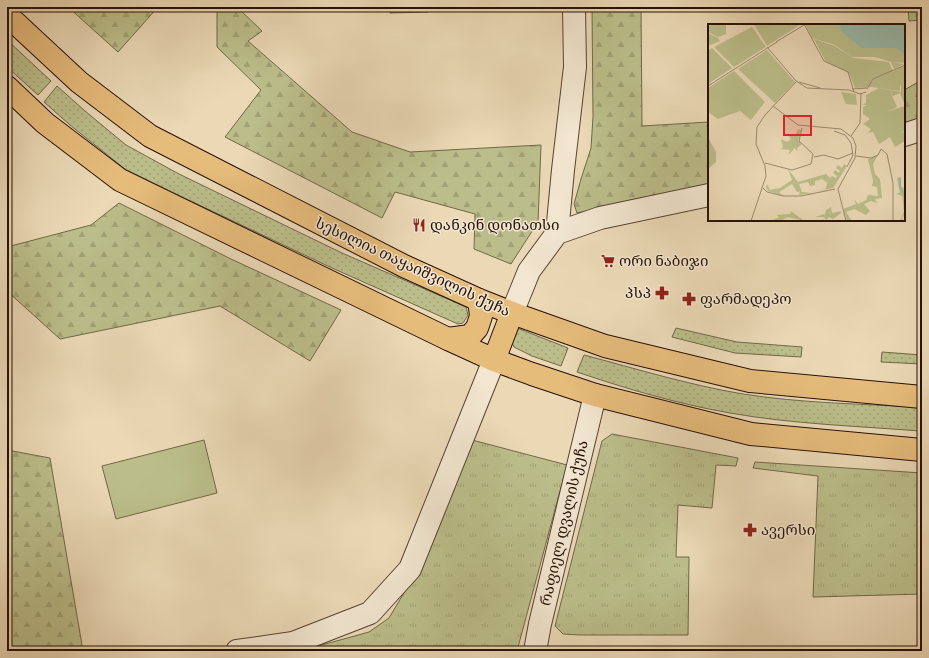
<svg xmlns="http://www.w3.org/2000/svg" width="929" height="658" font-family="Alegreya,'Noto Serif Georgian',serif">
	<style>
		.grass { fill: url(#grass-dots); stroke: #716848 }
		.forest { fill: url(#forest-firs); stroke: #716848 }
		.park { fill: url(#park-tufts); stroke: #716848 }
		.garden { fill: #bbbe8b; stroke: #716848 }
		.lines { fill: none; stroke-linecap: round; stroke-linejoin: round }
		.minor-casing { stroke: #584332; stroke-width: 24 }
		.major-casing { stroke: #271106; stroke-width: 24 }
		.minor { stroke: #f2e6d0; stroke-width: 22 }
		.major { stroke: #e6bc7b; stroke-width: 22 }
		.labels { text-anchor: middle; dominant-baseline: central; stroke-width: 3; stroke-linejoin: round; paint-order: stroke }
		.poi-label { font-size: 15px; fill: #271106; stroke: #f2e6d0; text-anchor: start }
		.street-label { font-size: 15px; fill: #271106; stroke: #f2e6d0 }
		.inset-river { fill: none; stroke: #99baab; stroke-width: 2 }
		.inset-road { fill: none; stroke: #9d8970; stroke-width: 1 }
		.view { fill: #d62828; fill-opacity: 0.15; stroke: #d62828; stroke-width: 2 }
		.inset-edge { fill: none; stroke: #271106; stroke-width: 2 }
	</style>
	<defs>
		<pattern id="grass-dots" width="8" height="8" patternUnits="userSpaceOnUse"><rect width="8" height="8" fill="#bbbe8b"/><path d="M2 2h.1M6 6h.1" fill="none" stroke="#a1a276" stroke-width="1.8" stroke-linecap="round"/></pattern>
		<pattern id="forest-firs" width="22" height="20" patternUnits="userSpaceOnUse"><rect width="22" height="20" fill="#bbbe8b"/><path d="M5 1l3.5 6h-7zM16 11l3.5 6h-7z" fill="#a1a276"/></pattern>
		<pattern id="park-tufts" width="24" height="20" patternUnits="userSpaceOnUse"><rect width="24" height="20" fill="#bbbe8b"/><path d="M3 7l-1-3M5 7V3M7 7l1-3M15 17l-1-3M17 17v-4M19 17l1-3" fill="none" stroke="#a1a276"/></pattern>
	</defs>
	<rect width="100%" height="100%" fill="#ebd9b6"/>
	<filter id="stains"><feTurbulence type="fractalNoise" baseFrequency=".005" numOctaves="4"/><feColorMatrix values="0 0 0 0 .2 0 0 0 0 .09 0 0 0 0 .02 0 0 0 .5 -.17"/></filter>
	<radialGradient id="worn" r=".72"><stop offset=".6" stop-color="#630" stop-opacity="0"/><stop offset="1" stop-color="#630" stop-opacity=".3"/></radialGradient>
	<!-- grass -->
	<g class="grass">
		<path d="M7,40L51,81L38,95L7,67Z"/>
		<path d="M57,86L85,111L126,145L179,174L342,253L466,307L468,315L463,323L458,324L332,268L176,194L125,169L70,125L44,102Z"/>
		<path d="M517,328L568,348L561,366L532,356L514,347L511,341Z"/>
		<path d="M676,328L737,342L802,347L801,357L735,353L672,337Z"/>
		<path d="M882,352L922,355V364L881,362Z"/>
		<path d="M584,355C637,369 689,385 743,394C800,403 860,404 918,407L922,411V428L920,431C856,426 792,424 730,413C678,404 627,389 577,372Z"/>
	</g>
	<!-- forest -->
	<g class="forest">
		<path d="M68,7H158L118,52Z"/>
		<path d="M217,7H237L262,31L248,41L352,132L410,152L541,145L538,222L511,264L474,249L475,214L395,192L382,218L225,137L261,90L217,47Z"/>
		<path d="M592,7H641L642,126L709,122V185L577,213L574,204L581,179L591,148L593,117Z"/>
		<path d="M908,7H922V20L909,21Z"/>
		<path d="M922,80V117L904,126V90Z"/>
		<path d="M119,203L231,259L341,310L310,361L220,306L60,339L7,291V247L91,225Z"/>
		<path d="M7,450L50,458L83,651H7Z"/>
	</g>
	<!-- park -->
	<g class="park">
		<path d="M612,434L738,458L736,466L716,465L712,508L678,505L676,557H689L688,635H580L563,634L555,626L602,441Z"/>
		<path d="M472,440L567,465L517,651H300L369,632L389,618L430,549Z"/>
		<path d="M755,462L922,473V594L813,597L818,476L753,468Z"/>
	</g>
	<!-- garden -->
	<g class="garden">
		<path d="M389,7H428V12L390,13Z"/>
		<path d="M204,440L217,493L116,519L102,466Z"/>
	</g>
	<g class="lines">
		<!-- minor casing -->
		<g class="minor-casing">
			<g id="minor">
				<path d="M904,135L922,129"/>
				<path d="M557,233L563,170L575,67L574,7"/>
				<path d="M512,313L529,271L557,233L600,218L709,195"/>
				<path d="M237,651L293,643L370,613L410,569L494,360"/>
				<path d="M535,651L540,624L595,395"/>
			</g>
		</g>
		<!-- major casing -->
		<g class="major-casing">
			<g id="major">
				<path d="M7,15L79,82L150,136L404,266L479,300L512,313L605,346L750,381L922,397"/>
				<path d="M7,87L45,123L120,180L448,339L494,360L532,374L595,395L751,434L922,450"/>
				<path d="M448,339L470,336L477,328L481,316L479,300"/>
				<path d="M494,360L512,313"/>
			</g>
		</g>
		<!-- minor -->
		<use href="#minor" class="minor"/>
		<!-- major -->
		<use href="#major" class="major"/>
	</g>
	<!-- icons -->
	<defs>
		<g id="restaurant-bare" transform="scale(1.08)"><path d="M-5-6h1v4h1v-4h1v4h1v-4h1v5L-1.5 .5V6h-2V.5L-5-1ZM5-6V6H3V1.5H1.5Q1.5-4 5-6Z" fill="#8f2418" stroke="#f2e6d0" stroke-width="2.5" paint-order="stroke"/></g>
		<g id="supermarket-bare" transform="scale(1.08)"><path d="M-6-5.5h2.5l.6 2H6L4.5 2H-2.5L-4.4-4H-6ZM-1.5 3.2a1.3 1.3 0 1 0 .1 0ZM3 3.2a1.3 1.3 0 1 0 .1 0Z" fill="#8f2418" stroke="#f2e6d0" stroke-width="2.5" paint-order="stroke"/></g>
		<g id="pharmacy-bare" transform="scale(1.08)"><path d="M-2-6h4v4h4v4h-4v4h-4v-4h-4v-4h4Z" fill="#8f2418" stroke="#f2e6d0" stroke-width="2.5" paint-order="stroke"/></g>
	</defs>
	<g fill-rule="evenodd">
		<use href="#restaurant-bare" x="419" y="225"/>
		<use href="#supermarket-bare" x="608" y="261"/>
		<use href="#pharmacy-bare" x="662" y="293"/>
		<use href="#pharmacy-bare" x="689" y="299"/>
		<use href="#pharmacy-bare" x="750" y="530"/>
	</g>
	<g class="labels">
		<!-- poi labels -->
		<g class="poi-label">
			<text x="430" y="225">დანკინ დონათსი</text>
			<text x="619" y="261">ორი ნაბიჯი</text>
			<text x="651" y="293" text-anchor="end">პსპ</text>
			<text x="700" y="299">ფარმადეპო</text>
			<text x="761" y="530">ავერსი</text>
		</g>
		<!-- street labels -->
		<g class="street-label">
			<text transform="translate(413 267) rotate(25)">სესილია თაყაიშვილის ქუჩა</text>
			<text transform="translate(564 523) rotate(-77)">რაფიელ დვალის ქუჩა</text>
		</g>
	</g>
	<!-- overview -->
	<g transform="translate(708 24)">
		<rect width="197" height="197" fill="#ebd9b6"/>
		<path d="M7,0H18V10L10,13L0,8V2ZM97,0H131L134,7L153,24H187L197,31V39L184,38L196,40L186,45L183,38L167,33H144L127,21L104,14ZM44,3L58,23L26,43L6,23ZM0,9L10,14L12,17L3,21L0,20ZM106,15L127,22L145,34L181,38L186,50L185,47L197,41V55L192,62V67L164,63L147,64L141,49L118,38ZM4,24L24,44L0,60V26ZM59,26L87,58L67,79L30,45ZM26,47L57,78L43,96L32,87L10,95L0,88V64ZM1,115L8,128V138L0,145Z" fill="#bbbe8b"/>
		<path d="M193,153L192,162L197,165V189L194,194L195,197H192L196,187L194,172L189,170L192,168L189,154Z" fill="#bbbe8b"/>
		<path d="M46,0H93L59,22ZM90,105L93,106L90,116L94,120L89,124L90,128L87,124L80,131L82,126L72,125L75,124L73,115L79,118L83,115L81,112L88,110ZM170,131L165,140L167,150L172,155L174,174L167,175L169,179L163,177L156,180L162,187L158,191L146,185L138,188L144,197H139L135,185L148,180L146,175L150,180L158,176L160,171L170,172L169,163L164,162L165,157L160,135ZM136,140L139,142L125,164L105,168L117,166L121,155L119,159L114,155L107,157V161L102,162L100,158L91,160L94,168L104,169L91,171L92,167L89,168L84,160L71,168L76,172L60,167L58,163L59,160L62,166L72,164L84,156L80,145L90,158L118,150L122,154L124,152L128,154L129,152L125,149L127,146L131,149L132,147L128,144L130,141L134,144ZM123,183L124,189L133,187V189L125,195L121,193L118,196L116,193H107L117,190L118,186ZM83,187L96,197L80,193L72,197H63L71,193L69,191L82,190Z" fill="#bbbe8b"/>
		<path d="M197,55V81L192,69L185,72L182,67L189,83L178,88L197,82V106L192,109L197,107V117L187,123L182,113L171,120L165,108L160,109L163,105L155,100L162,95L155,90V83L159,81H154L158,79V71L171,64L193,68V57ZM133,68L148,70L149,81L138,80Z" fill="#bbbe8b"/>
		<path d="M197,0V31L187,24H153L133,7L131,1Z" fill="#99baab"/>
		<path class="inset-river" d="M192,154V164L197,172"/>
		<path class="inset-road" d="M96,0L116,37L140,48L146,68M68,18L96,1M59,23L88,57L99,64L141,66L152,70L158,68M91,58L112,64M0,62L69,18M144,65L159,64M159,65L165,55L197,41M65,82L90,101L133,105L145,114L148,122L147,134L130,165L138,197M126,107L137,111L143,119L145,131L139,143M143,112L152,99L153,69M148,132L163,134L170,131L173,125L179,130L185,159V197M106,133L116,131L130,135L145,129M57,139L84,146L103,140L105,130L91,117L94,104M55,164L59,168L75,172H93L127,165M43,197L58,152L57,142L48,120L49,103L57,91L89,57"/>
		<path class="view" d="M76,92H103V111H76Z"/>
		<rect width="197" height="197" class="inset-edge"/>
	</g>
	<!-- margin -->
	<rect width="929" height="658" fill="none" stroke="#ebd9b6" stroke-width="24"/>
	<rect x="8" y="8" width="913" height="642" fill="none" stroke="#271106" stroke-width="2"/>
	<rect x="12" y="12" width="905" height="634" fill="none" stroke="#271106"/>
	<rect width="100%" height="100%" filter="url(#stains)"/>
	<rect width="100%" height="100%" fill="url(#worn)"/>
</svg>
